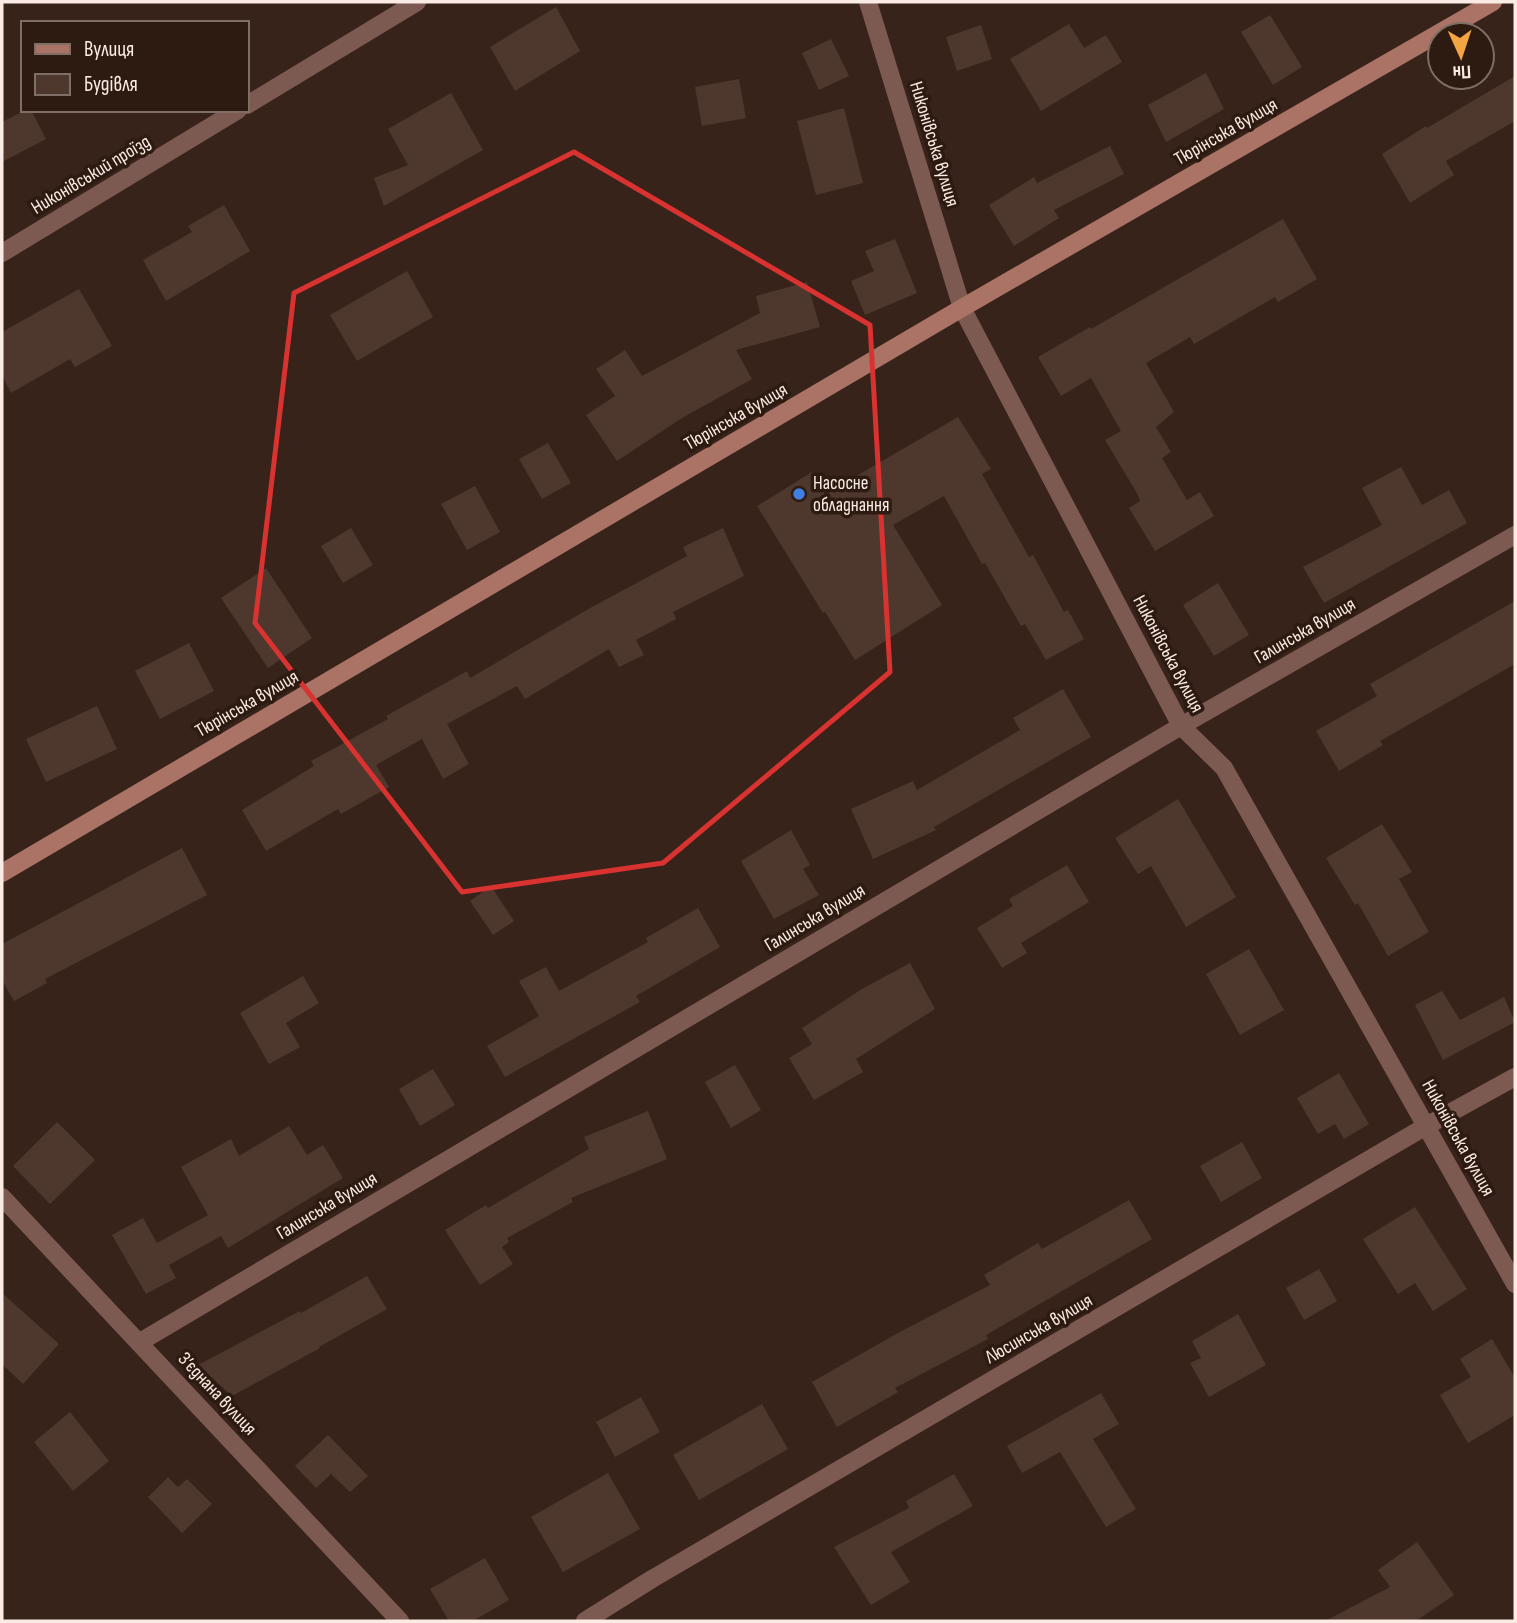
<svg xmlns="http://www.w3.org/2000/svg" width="1517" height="1623" font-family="'Sofia Sans Condensed',sans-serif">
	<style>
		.building { fill: #4e382e }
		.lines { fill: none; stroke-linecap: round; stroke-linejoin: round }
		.minor { stroke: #7c5951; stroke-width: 18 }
		.secondary { stroke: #aa7366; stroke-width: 18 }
		.marked { fill: none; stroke: #d83231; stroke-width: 5; stroke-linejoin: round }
		.shop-dot { fill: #3f7fe0; stroke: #2d1a10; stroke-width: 2.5 }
		.labels { text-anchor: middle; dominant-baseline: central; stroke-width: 7; stroke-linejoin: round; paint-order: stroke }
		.street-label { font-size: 19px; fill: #faece5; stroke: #2d1a10 }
		.poi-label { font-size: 19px; fill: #faece5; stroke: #2d1a10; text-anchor: start }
	</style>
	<rect width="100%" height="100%" fill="#372319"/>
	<!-- building -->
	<g class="building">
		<path d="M556,7L580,51L515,91L490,47Z"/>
		<path d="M1270,15L1302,67L1273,85L1241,32Z"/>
		<path d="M1069,24L1084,48L1106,35L1122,62L1041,111L1010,59Z"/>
		<path d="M981,25L992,59L957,71L946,37Z"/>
		<path d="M831,39L849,76L819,90L802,53Z"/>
		<path d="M1206,73L1224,109L1166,142L1148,105Z"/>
		<path d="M1515,76V121L1446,161L1454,175L1410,203L1382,154L1426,126L1427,128Z"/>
		<path d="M739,79L746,118L702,126L695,87Z"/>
		<path d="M451,93L483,150L384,206L374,178L408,165L388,129Z"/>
		<path d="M844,108L863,183L816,195L797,121Z"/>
		<path d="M26,110H31L46,139L2,162V122Z"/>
		<path d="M1110,146L1124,174L1054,210L1059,218L1014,246L989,205L1034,177L1037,183Z"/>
		<path d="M224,205L250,251L166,301L143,260L192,232L188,226Z"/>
		<path d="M1283,219L1317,279L1278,302L1275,297L1194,344L1190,337L1146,363L1174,412L1156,427L1171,452L1162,458L1187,500L1200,492L1214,516L1155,551L1129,508L1140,501L1138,495L1105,440L1121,431L1091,378L1061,396L1038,357L1090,327L1091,329Z"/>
		<path d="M895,239L917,293L865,315L851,281L874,271L865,251Z"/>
		<path d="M407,271L433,317L357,361L330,315Z"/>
		<path d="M807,282L820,327L736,350L752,379L682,418L617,461L586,415L615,396L596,369L625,350L642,376L760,313L756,296Z"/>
		<path d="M79,289L112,346L75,367L70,359L11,393L2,375V332Z"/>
		<path d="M958,417L991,469L982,474L1029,557L1033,555L1064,612L1068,610L1084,639L1046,660L1025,624L1021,626L985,563L982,564L944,496L893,525L942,605L855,660L825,612L823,613L757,506L812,472L825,494Z"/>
		<path d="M548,443L571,483L542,499L519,459Z"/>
		<path d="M1401,467L1422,505L1449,490L1467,523L1324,603L1303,567L1382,525L1362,488Z"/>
		<path d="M475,486L500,532L467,550L441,504Z"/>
		<path d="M351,528L373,565L343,583L321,546Z"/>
		<path d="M723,528L744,576L673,612L676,619L636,640L644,655L619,667L609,649L525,699L517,686L447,724L469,764L443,779L422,739L376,765L389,787L341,814L338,809L266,851L242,810L314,766L311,761L388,719L386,716L467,671L470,678L590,608L687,556L683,547Z"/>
		<path d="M266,568L312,638L268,668L221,598Z"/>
		<path d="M1218,583L1249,635L1214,656L1183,605Z"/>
		<path d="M1515,601V664L1380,741L1383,745L1339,771L1316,731L1377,696L1370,684Z"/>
		<path d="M189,643L214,691L160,719L135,671Z"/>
		<path d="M1063,689L1091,737L934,827L936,830L873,859L851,809L913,781L917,790L1020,730L1013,718Z"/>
		<path d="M97,706L117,749L46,782L26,739Z"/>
		<path d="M1178,799L1236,897L1186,927L1151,866L1138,874L1115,838Z"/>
		<path d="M1382,824L1412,872L1399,879L1429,932L1388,956L1358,903L1355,905L1326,858Z"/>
		<path d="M791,830L810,865L803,869L819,895L774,919L741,861Z"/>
		<path d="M182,848L207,895L45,979L47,983L14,1001L2,980V944Z"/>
		<path d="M1067,865L1089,902L1021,943L1027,953L1002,968L977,928L1013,906L1009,899Z"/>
		<path d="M491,886L514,921L493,935L470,901Z"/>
		<path d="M698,908L720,947L636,996L640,1002L505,1077L487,1046L539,1016L519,981L546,967L559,991L648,942L646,938Z"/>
		<path d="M1249,949L1284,1010L1240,1035L1206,974Z"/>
		<path d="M910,963L935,1009L856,1059L863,1072L814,1100L789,1058L812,1044L802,1028L862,989Z"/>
		<path d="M303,976L319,1003L286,1023L300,1047L269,1064L240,1013Z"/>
		<path d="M1442,991L1460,1020L1504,997L1515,1022L1443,1060L1415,1005Z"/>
		<path d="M735,1065L761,1110L731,1128L705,1082Z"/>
		<path d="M433,1069L455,1105L420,1126L399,1089Z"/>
		<path d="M1339,1073L1369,1124L1344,1139L1335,1124L1318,1134L1297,1098Z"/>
		<path d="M648,1111L667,1159L571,1198L573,1202L507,1238L509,1242L502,1247L513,1264L480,1285L445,1230L486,1205L488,1208L589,1149L584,1137Z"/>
		<path d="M57,1122L95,1160L50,1204L13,1166Z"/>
		<path d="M289,1126L307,1155L323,1145L343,1178L228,1248L221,1236L169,1265L176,1278L146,1294L112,1235L143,1218L157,1243L208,1215L181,1167L231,1139L239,1156Z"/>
		<path d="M1242,1142L1262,1178L1221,1202L1200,1166Z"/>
		<path d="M1129,1200L1152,1239L986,1335L988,1339L895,1388L898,1392L837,1427L812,1382L896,1334L990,1285L984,1275L1038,1243L1042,1249Z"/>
		<path d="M1415,1207L1467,1289L1433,1311L1415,1283L1398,1294L1363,1239Z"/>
		<path d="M1319,1269L1337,1301L1304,1320L1286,1288Z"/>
		<path d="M367,1276L387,1309L319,1347L320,1348L232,1396L198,1365L300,1311L301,1313Z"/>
		<path d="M2,1293L59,1344L23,1384L2,1364Z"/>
		<path d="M1238,1314L1266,1365L1209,1397L1190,1363L1201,1358L1192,1341Z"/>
		<path d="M1492,1339L1515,1378V1415L1468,1443L1440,1395L1471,1377L1460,1359Z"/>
		<path d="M1101,1393L1119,1424L1093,1439L1136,1509L1106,1527L1060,1452L1022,1473L1007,1446Z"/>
		<path d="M641,1397L660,1432L615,1457L596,1422Z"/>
		<path d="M762,1404L788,1449L699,1500L673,1455Z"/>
		<path d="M70,1412L109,1461L73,1491L34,1442Z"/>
		<path d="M328,1435L368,1476L350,1492L331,1474L316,1488L295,1466Z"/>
		<path d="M608,1473L640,1529L563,1572L531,1517Z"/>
		<path d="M954,1474L973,1506L891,1552L910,1582L871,1605L834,1547L909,1508L906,1501Z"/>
		<path d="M168,1477L178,1487L187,1479L212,1504L182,1533L148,1497Z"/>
		<path d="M1417,1542L1454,1595L1416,1621H1325L1390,1587L1378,1570Z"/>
		<path d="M485,1558L509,1600L473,1621H449L430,1589Z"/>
	</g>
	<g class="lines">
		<!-- minor -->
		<g class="minor">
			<path d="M868,2L962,308L1181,726L1224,768L1515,1284"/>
			<path d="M247,105L417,2"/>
			<path d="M2,253L238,110"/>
			<path d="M2,1197L400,1621"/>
			<path d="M140,1342L1181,726L1515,535"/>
			<path d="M585,1621L652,1579L1428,1125L1515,1077"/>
		</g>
		<!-- secondary -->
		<path class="secondary" d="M2,873L962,308L1493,2"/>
	</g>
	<!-- marked area -->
	<path class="marked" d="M574,152L870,325L890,672L663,863L462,892L255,623L294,293Z"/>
	<!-- markers -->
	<circle class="shop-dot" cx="799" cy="494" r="7"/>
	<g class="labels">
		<!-- street labels -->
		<g class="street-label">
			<text transform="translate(1226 132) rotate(-30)">Тюрінська вулиця</text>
			<text transform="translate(934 144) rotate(73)">Никонівська вулиця</text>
			<text transform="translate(91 175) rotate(-31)">Никонівський проїзд</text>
			<text transform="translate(736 417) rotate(-30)">Тюрінська вулиця</text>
			<text transform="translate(1305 631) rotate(-30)">Галинська вулиця</text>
			<text transform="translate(1168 654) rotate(62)">Никонівська вулиця</text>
			<text transform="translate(247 704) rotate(-30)">Тюрінська вулиця</text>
			<text transform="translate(815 918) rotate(-31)">Галинська вулиця</text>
			<text transform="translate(1458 1138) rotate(61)">Никонівська вулиця</text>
			<text transform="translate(327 1206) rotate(-31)">Галинська вулиця</text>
			<text transform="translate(1039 1329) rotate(-30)">Люсинська вулиця</text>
			<text transform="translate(217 1394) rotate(47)">З’єднана вулиця</text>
		</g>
		<!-- poi labels -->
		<g class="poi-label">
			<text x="813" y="483">Насосне<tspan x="813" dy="22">обладнання</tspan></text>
		</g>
	</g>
	<!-- border -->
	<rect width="1517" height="1623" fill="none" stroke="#faece5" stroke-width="7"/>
	<!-- legend -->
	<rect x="21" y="21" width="228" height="91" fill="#2d1a10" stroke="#7f6e65" stroke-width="2"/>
	<rect x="35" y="44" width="35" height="10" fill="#aa7366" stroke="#7f6e65" stroke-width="2"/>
	<text x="84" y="56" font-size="21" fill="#faece5">Вулиця</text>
	<rect x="35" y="74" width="35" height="21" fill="#4e382e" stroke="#7f6e65" stroke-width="2"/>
	<text x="84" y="91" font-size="21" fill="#faece5">Будівля</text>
	<!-- north arrow -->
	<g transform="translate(1461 56) rotate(177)"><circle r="33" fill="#2d1a10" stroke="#7f6e65" stroke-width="2"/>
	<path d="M0-5L12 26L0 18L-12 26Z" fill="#f3a443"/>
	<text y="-10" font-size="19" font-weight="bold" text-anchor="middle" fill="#faece5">Пн</text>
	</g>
</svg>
